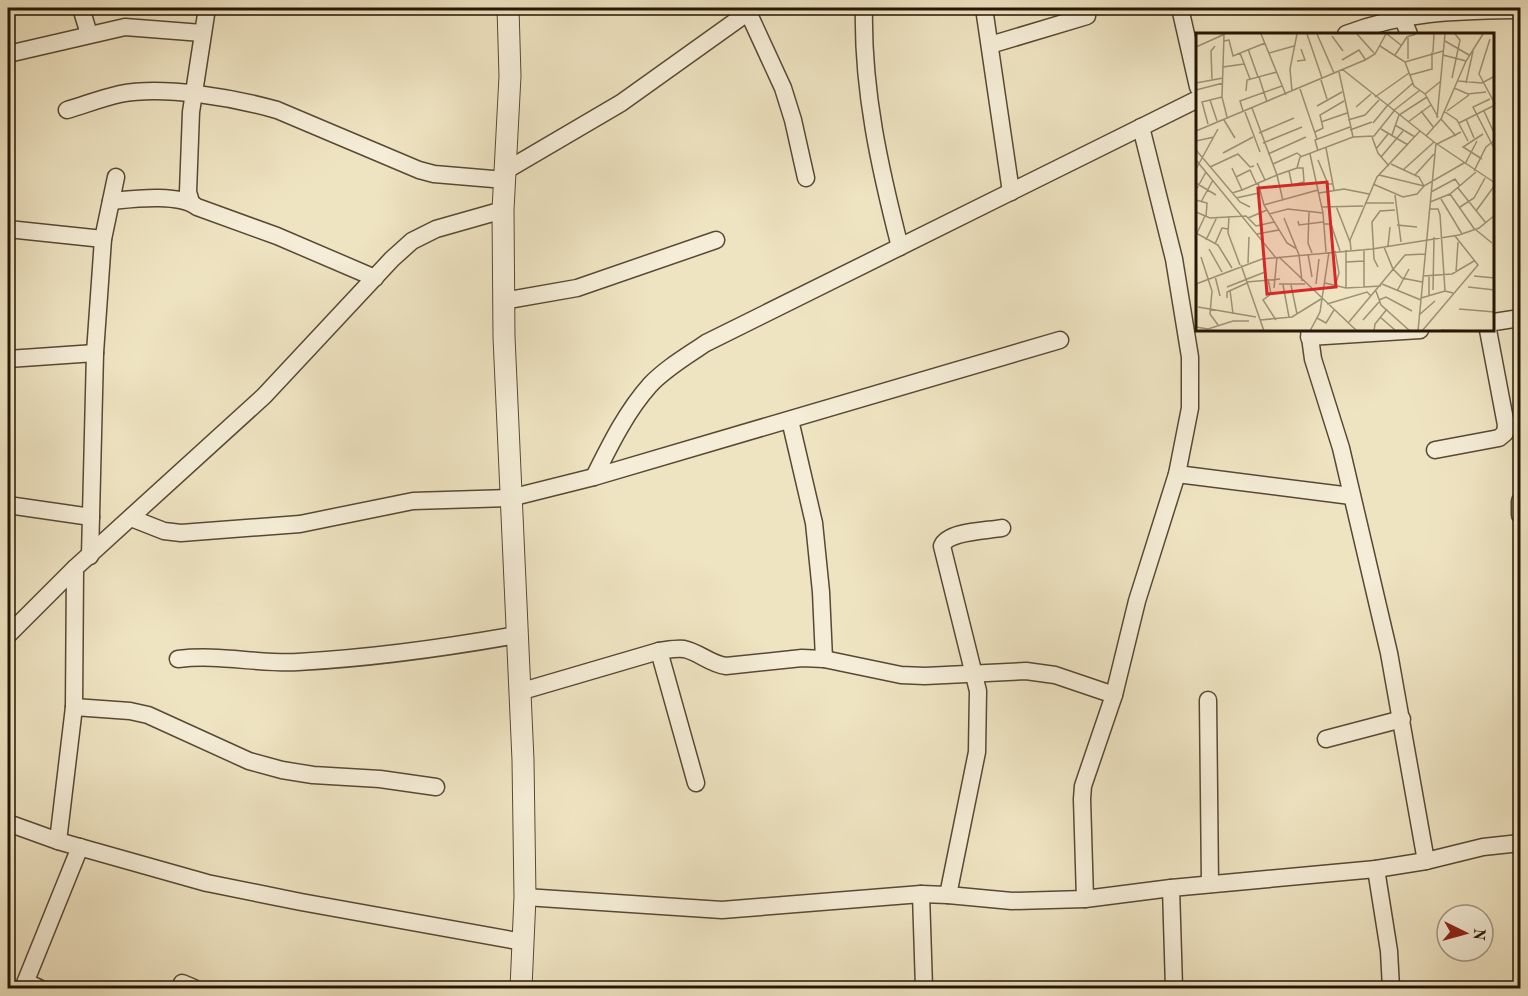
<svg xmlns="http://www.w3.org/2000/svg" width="1528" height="996" font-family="'Old Standard TT',serif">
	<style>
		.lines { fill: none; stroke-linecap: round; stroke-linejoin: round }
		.minor-casing { stroke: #584934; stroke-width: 19 }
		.tertiary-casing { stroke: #584934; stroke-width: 23 }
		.minor { stroke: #f5edd7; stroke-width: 16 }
		.tertiary { stroke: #f5edd7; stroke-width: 21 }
		.inset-road { fill: none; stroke: #9e9176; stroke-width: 1.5 }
		.view { fill: #d62828; fill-opacity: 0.15; stroke: #d62828; stroke-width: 3 }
		.inset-edge { fill: none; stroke: #251504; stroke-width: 3 }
	</style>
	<rect width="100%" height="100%" fill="#efe4c2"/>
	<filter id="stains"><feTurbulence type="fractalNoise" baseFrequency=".00333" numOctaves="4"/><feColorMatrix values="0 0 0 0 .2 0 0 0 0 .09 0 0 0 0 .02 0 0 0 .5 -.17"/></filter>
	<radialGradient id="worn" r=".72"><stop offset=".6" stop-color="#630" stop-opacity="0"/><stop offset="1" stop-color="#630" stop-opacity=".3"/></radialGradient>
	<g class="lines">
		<!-- minor casing -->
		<g class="minor-casing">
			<g id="minor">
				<path d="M81,8L89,34"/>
				<path d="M864,8C862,89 880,169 900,247"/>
				<path d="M984,8L1011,192"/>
				<path d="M1180,8L1198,87"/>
				<path d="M748,12L783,88L793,120L806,178"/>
				<path d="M1402,17L1409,34"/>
				<path d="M1346,34C1406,11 1458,11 1520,10"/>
				<path d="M990,45L1087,16"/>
				<path d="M8,54L125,27L202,33"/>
				<path d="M67,110C84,105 102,98 120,94C164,85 234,98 277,110L419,170L434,174L505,180"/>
				<path d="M505,171L621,103L754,8"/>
				<path d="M111,201C132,199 179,193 197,207L277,236L375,278"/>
				<path d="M191,202L188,192L191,112L207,8"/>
				<path d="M8,229L103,239"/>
				<path d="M503,301L577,288L716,240"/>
				<path d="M1494,322L1520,318"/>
				<path d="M1309,330L1313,359L1341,448L1389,653L1426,861"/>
				<path d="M1309,337L1420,330"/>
				<path d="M8,359L95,353"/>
				<path d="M790,420L814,523L821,592L824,659"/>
				<path d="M1435,450L1499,438L1505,433L1506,425L1488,330"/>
				<path d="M1177,474L1351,496"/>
				<path d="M594,477C610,445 626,412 650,385C666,368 687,356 706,343L1198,99"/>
				<path d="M1520,501V515"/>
				<path d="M8,505L91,517"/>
				<path d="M131,518L164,531L181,533L300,524L413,501L510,498L594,477L1060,340"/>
				<path d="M90,556L95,353L103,239L116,177"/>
				<path d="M8,635L75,568L264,396L392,259L412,241L436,229L503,210"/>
				<path d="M659,651L696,783"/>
				<path d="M178,659C220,654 256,664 298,662C371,658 444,648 517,635"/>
				<path d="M519,692L659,651C667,650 676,648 684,649C699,652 710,664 726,666L802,658L824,659L901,675L925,676L1026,671L1055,675L1114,695"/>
				<path d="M1208,700L1210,884"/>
				<path d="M74,707L130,711L148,715L249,761L282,770L313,775L380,779L436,787"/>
				<path d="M1326,739L1402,719"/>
				<path d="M8,823L58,841L207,883L301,902L523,942"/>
				<path d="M58,841L74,707L75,568"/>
				<path d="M1376,869L1389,951L1391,988"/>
				<path d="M1171,888L1174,988"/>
				<path d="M921,894L924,988"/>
				<path d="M948,895L977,752L978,691L942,546C948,531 986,531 1002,528"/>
				<path d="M525,897L722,910L921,894L948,895L1012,901L1085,899L1171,888L1376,869L1426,861L1483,847L1520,843"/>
				<path d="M1085,899L1082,799L1083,786L1114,695L1137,601L1177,474L1190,408V357L1174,259L1141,127"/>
				<path d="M26,982L39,988"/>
				<path d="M182,983L194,988"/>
				<path d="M23,988L80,847"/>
			</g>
		</g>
		<!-- tertiary casing -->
		<g class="tertiary-casing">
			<path id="tertiary" d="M508,8L510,76L503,210L504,337L523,760L525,897L521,988"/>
		</g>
		<!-- minor -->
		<use href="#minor" class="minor"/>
		<!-- tertiary -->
		<use href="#tertiary" class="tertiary"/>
	</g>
	<!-- overview -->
	<g transform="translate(1196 33)">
		<rect width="298" height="298" fill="#efe4c2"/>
		<path class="inset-road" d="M65,1L90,62M111,1L126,45M121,1L138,40M161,1L178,20M191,1L206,13M28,2L26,64L31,84M136,3L147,18M294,6L283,41L299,71M28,8L33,7L37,23L69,10M249,8L273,22M184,13L209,29L218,53L229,61L242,84M0,14L29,1M52,16L62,44M236,19V37M237,19L238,1M0,20V46M44,20L54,46M73,20L98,13M199,22L211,4L220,1M247,22L270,28M212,26V5M146,27L163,17L169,26M101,28L109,27L105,16M209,29L247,18M27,34L48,31M146,36L238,109L299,150M143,39L157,104M214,42L236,36M63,44L71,69M256,45L264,7L259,1M16,46L15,18L19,13M125,47L131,66M262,48L286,50L299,43M0,50L27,45M270,50L277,18M258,55L272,61L290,59M104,56L121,106M0,57L27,50M50,58L51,47L81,39M96,58L94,36L101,1M229,61L245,48M179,64L213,40M294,66L277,74L299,117M14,67L21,88M121,73L146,59M191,73L217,50M160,74L175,61M56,75L81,142L87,168M47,78L44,68L86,53M197,78L224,57M225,78L238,95M251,78L273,62M288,78L299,102M49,79L64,119M249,79L261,87L272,108M241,85L249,1M245,86L260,103M270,86L278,105M28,87L39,105M152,87L169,82L183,67M125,89L151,80M212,89L235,72M177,90L191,73M263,90L299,72M12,91L6,69L26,64M199,92L219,104M185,96L212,112M154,97L176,89M0,98L169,27L179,21L190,1M119,99L127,95L124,82L148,68M63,100L98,85M196,102L203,82L231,64M230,103L245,86L270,28L287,1M176,104L182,120L193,133M0,108L18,104M67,110L106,94M241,111L265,99M130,115L138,157M180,116L192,101M0,117L44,169L54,174M122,118L119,107L154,94M27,120L57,104M72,121L110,104M114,121L127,180L130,219M185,124L207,98M286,126L267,114L287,101M0,127L80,225M122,127L132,151H137M61,130L69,147M77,131L101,120L105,123M195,131L223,144L228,153M269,131L281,108M14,134L42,121L54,134L58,133M36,135L46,157M101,135L104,124L157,104L178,103L198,78M0,136L22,96M207,137L238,109M278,138L290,114L299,107M183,142L228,153L268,130M219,142L238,121M40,144L54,137L60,150M0,150L20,162M62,150L68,172L91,210L101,216M177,151L207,164L221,161L228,153M262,155L290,190M0,157L10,139M235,159L259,146L264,153M36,160L46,157L81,142L101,135H107L108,149L96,152L93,138M123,160L148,156L173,161M254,161L279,197M199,162L205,209M40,165L63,160M245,166L266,201M0,167L11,170L10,184M5,169L17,147M234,169L254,161L280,139M169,170H198M68,172L122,157M140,173L154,209M126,174L167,173M264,174L278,165L289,145M233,176H242L244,182L249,258M280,178L299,152M0,179L14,185L50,183L60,193L78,189M113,179L112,210L116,220M73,181L92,176L127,180M33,183L32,200L44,232M52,185L71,177M88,185L103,222L106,248M102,188L103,192L127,189M128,191H135L144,218M201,192L221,194M280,197L296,210M0,200L22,212L36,235M1,200L9,183M61,201L83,197M10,207L21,184M19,211L26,195L32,196M192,213L194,194M188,214L197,236L206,245L226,249M13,216L26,239M150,217V255M155,217L154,207L181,144L224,98M139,218L143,240L139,253M112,221L116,244M5,224L16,258L14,281L22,292M83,224L161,298M150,229L168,228M52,230L53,204M45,232L68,298M182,234L178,226L176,189L184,178L199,177M260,239L262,209M19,243L24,263M227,243L256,241L278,228M278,243L299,245M72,246L75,261L67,267L80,287M51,249L84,246M129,250L150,255L185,253M0,251L66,226L176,216L263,202L283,195L299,182M83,251H109M120,251L123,226M186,251L225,267M87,252L93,284M95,252L101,281M31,254L69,239M168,254V216M272,254L299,257M78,255L81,224M34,257L37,281M237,257L238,204M180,258L185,272L214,298M201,258L213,236M233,263V243M31,265V259L51,250M225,265L249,258L257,260M183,267L190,264L216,278M131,271L171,259L175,263M2,274L60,284M263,276L299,279M0,282L1,251M223,282L239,268M184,284L199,297M121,285L130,290L138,277M64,287L96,284L125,266M167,287L183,269M153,289L209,222L229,221M0,294L12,296L37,288H53M245,297L280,298M114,298L124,279L133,219M178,298L179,291L191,276M222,298L240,110M226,298L282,232L259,203"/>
		<path class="view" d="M131,149L140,254L71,261L62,155Z"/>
		<rect width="298" height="298" class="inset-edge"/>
	</g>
	<!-- margin -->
	<rect width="1528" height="996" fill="none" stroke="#efe4c2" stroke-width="30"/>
	<rect x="9" y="9" width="1510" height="978" fill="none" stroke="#251504" stroke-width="3"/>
	<rect x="15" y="15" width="1498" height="966" fill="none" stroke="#251504" stroke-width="1.5"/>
	<!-- north arrow -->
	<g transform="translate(1465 933) rotate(95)"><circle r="28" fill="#f5edd7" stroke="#a29783" stroke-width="1.5"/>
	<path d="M0-4.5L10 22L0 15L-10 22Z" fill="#8f2418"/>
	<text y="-9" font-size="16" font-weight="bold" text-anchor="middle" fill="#251504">N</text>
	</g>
	<rect width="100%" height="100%" filter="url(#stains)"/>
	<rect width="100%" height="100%" fill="url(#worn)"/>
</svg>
